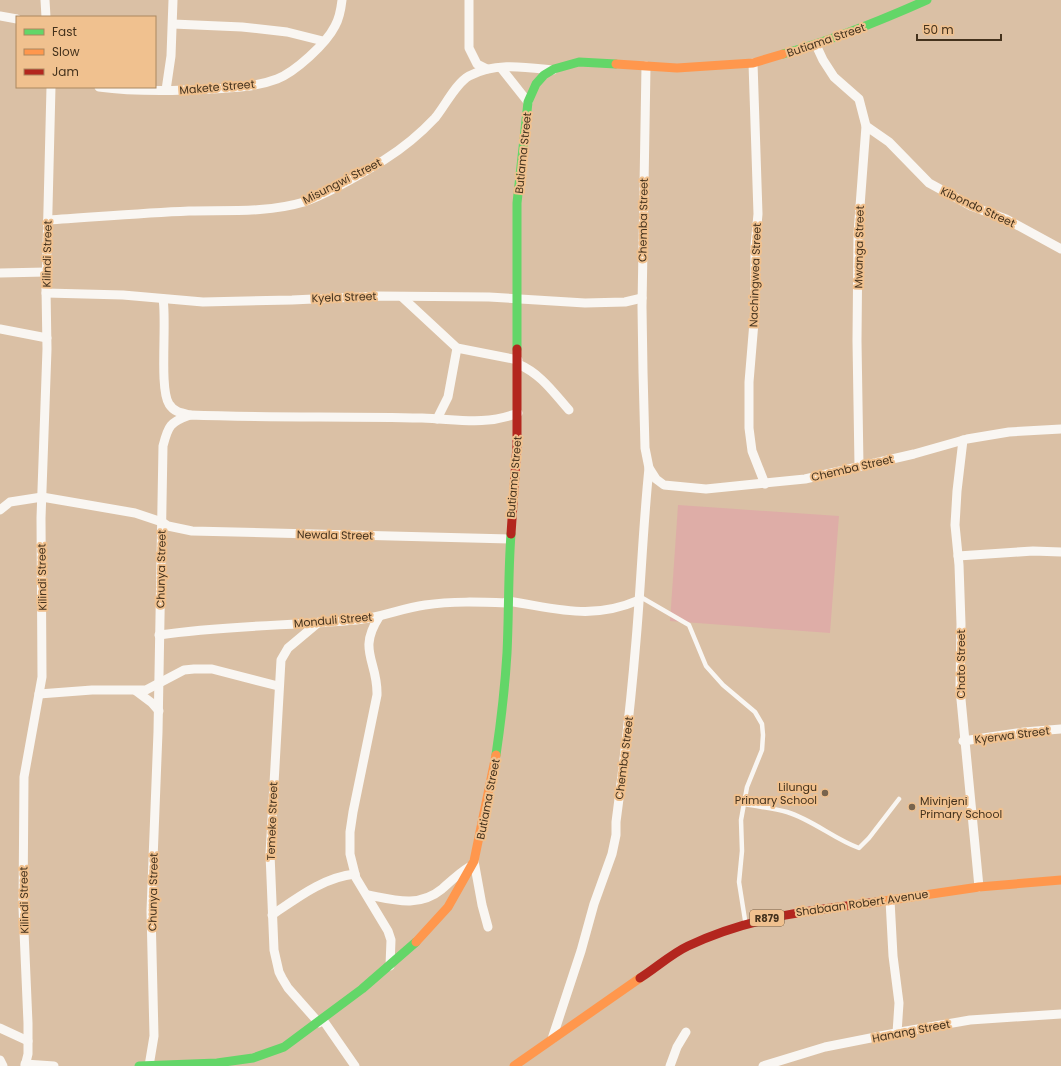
<svg xmlns="http://www.w3.org/2000/svg" width="1061" height="1066" font-family="Poppins,sans-serif">
	<style>
		.green { fill: #deada7 }
		.lines { fill: none; stroke-linecap: round; stroke-linejoin: round }
		.lane { stroke: #f9f6f2; stroke-width: 4.5 }
		.street { stroke: #f9f6f2; stroke-width: 9 }
		.fast { stroke: #63d668; stroke-width: 9 }
		.slow { stroke: #ff974d; stroke-width: 9 }
		.jam { stroke: #b3261e; stroke-width: 9 }
		.poi-dot { fill: #78644d; stroke: #f0c18f; stroke-width: 1.5 }
		.labels { text-anchor: middle; dominant-baseline: central; stroke-width: 4; stroke-linejoin: round; paint-order: stroke }
		.shield { fill: #f0c18f; stroke: #785d3f; stroke-width: 1 }
		.shield-label { font-size: 10px; font-weight: bold; fill: #44321d }
		.street-label { font-size: 11px; fill: #44321d; stroke: #f0c18f }
		.poi-label { font-size: 11px; fill: #44321d; stroke: #f0c18f; text-anchor: end }
	</style>
	<rect width="100%" height="100%" fill="#dac0a5"/>
	<!-- green -->
	<path class="green" d="M678,505L839,516L830,633L670,621Z"/>
	<g class="lines">
		<!-- lane -->
		<g class="lane">
			<path d="M639,596L689,625L706,666L723,685L755,712L762,724L763,735L762,750L747,787L741,820L742,851L739,882L745,920"/>
			<path d="M745,804C759,807 774,808 787,812C813,820 834,839 859,848L869,838L899,799"/>
		</g>
		<!-- street -->
		<g class="street">
			<path d="M45,0L46,17"/>
			<path d="M469,0V48L477,64L487,69"/>
			<path d="M0,16L17,19"/>
			<path d="M173,24L242,27L287,32L323,41"/>
			<path d="M816,45L823,60L834,77L859,99L866,126L858,233L857,341L859,466"/>
			<path d="M753,63L758,214L755,246V310L749,382V428L752,451L765,484"/>
			<path d="M646,66L642,307L643,372L645,448L649,468L656,479L664,485L706,489L805,479L914,454L967,439L1009,432L1061,429"/>
			<path d="M501,68L528,102"/>
			<path d="M99,87C136,92 174,91 211,89C233,88 256,87 277,79C295,72 326,44 335,26C339,19 341,9 342,0"/>
			<path d="M166,90L171,56L173,0"/>
			<path d="M866,126L889,142L929,183L971,206L1006,219L1061,249"/>
			<path d="M48,220C95,217 142,213 189,211C227,210 267,213 304,202C327,194 363,173 384,160C403,148 420,134 435,118C445,106 456,83 469,76C495,62 525,67 553,70"/>
			<path d="M0,273L46,272"/>
			<path d="M46,293L123,295L203,302L292,300L378,296L489,297L585,303L625,302L642,298"/>
			<path d="M402,297L457,348L518,360"/>
			<path d="M163,299C167,322 159,389 169,404C174,412 181,413 190,415"/>
			<path d="M0,329L47,338"/>
			<path d="M518,364C541,374 553,392 569,410"/>
			<path d="M437,419L448,397L457,348"/>
			<path d="M963,440L957,491L955,525L959,565L961,624L960,689L979,887"/>
			<path d="M0,510L10,502L42,497L135,513L162,522L168,526L192,531L510,539"/>
			<path d="M958,556L1033,551L1061,552"/>
			<path d="M507,601C556,608 591,621 639,600"/>
			<path d="M379,617C357,651 378,661 377,695L353,812L350,832V854L356,878L388,931L391,940L390,966"/>
			<path d="M319,622L288,648L281,660L270,854L274,950L279,972L282,978L288,988L319,1023"/>
			<path d="M159,635C225,625 290,626 356,620C380,618 402,608 425,605C452,601 480,602 507,603"/>
			<path d="M136,691L152,703L159,711"/>
			<path d="M39,694L92,690H146L184,670L194,669H212L278,686"/>
			<path d="M963,741L1024,732L1061,729"/>
			<path d="M474,861L482,905L488,927"/>
			<path d="M368,895C394,900 419,908 442,889C451,881 459,873 469,867"/>
			<path d="M890,900L893,956L899,1003L897,1033"/>
			<path d="M272,915C297,898 324,877 355,874"/>
			<path d="M323,1020L355,1066"/>
			<path d="M0,1028L28,1041"/>
			<path d="M552,1039L581,951L594,904L612,854L616,835V822C624,762 631,702 636,641C641,584 643,526 649,468"/>
			<path d="M0,1060L3,1066"/>
			<path d="M25,1064L54,1066"/>
			<path d="M25,1066L28,1054V1023L23,908L24,777L42,677L41,518L47,349L46,289L51,87"/>
			<path d="M149,1066L154,1036L151,911L158,732L163,446C168,426 170,422 190,415C267,418 345,416 422,418C457,419 484,426 518,413"/>
			<path d="M670,1066L677,1047L686,1032"/>
			<path d="M763,1066L825,1047L906,1031L970,1020L1061,1014"/>
		</g>
		<!-- fast -->
		<g class="fast">
			<path d="M783,54C833,40 880,21 927,0"/>
			<path d="M517,349V203L528,102L536,84L544,75L554,69L579,62L616,64"/>
			<path d="M496,755C501,721 505,687 507,653C509,613 508,574 511,534"/>
			<path d="M139,1066L217,1063L253,1058L284,1047L362,989L416,942"/>
		</g>
		<!-- slow -->
		<g class="slow">
			<path d="M616,64L677,68L753,63L783,54"/>
			<path d="M877,902L979,887L1061,880"/>
			<path d="M416,942L448,907L474,861L496,755"/>
			<path d="M514,1066L640,978"/>
		</g>
		<!-- jam -->
		<g class="jam">
			<path d="M511,534L517,445V349"/>
			<path d="M640,978C656,968 671,954 688,946C748,917 812,910 877,902"/>
		</g>
	</g>
	<!-- markers -->
	<g class="poi-dot">
		<circle cx="825" cy="793" r="4"/>
		<circle cx="912" cy="807" r="4"/>
	</g>
	<g class="labels">
		<!-- shield labels -->
		<rect class="shield" x="750" y="910" width="34" height="16" rx="3"/>
		<g class="shield-label">
			<text x="767" y="918">R879</text>
		</g>
		<!-- street labels -->
		<g class="street-label">
			<text transform="translate(826 40) rotate(-19)">Butiama Street</text>
			<text transform="translate(217 87) rotate(-5)">Makete Street</text>
			<text transform="translate(523 153) rotate(-84)">Butiama Street</text>
			<text transform="translate(342 181) rotate(-27)">Misungwi Street</text>
			<text transform="translate(978 207) rotate(25)">Kibondo Street</text>
			<text transform="translate(643 220) rotate(-89)">Chemba Street</text>
			<text transform="translate(859 247) rotate(-89)">Mwanga Street</text>
			<text transform="translate(47 254) rotate(-89)">Kilindi Street</text>
			<text transform="translate(755 275) rotate(-88)">Nachingwea Street</text>
			<text transform="translate(344 297) rotate(-2)">Kyela Street</text>
			<text transform="translate(852 468) rotate(-13)">Chemba Street</text>
			<text transform="translate(514 477) rotate(-85)">Butiama Street</text>
			<text transform="translate(335 535) rotate(1)">Newala Street</text>
			<text transform="translate(161 569) rotate(-89)">Chunya Street</text>
			<text transform="translate(42 577) rotate(-91)">Kilindi Street</text>
			<text transform="translate(333 620) rotate(-5)">Monduli Street</text>
			<text transform="translate(961 664) rotate(-90)">Chato Street</text>
			<text transform="translate(1012 735) rotate(-7)">Kyerwa Street</text>
			<text transform="translate(624 758) rotate(-83)">Chemba Street</text>
			<text transform="translate(488 799) rotate(-79)">Butiama Street</text>
			<text transform="translate(272 821) rotate(-88)">Temeke Street</text>
			<text transform="translate(153 892) rotate(-89)">Chunya Street</text>
			<text transform="translate(24 900) rotate(-91)">Kilindi Street</text>
			<text transform="translate(862 903) rotate(-8)">Shabaan Robert Avenue</text>
			<text transform="translate(911 1031) rotate(-11)">Hanang Street</text>
		</g>
		<!-- poi labels -->
		<g class="poi-label">
			<text x="817" y="787">Lilungu<tspan x="817" dy="13">Primary School</tspan></text>
			<text x="920" y="801" text-anchor="start">Mivinjeni<tspan x="920" dy="13">Primary School</tspan></text>
		</g>
	</g>
	<!-- legend -->
	<rect x="16" y="16" width="140" height="72" fill="#f0c18f" stroke="#ab8861"/>
	<rect x="24" y="29" width="20" height="6" fill="#63d668" stroke="#ab8861"/>
	<text x="52" y="36" font-size="12" fill="#44321d">Fast</text>
	<rect x="24" y="49" width="20" height="6" fill="#ff974d" stroke="#ab8861"/>
	<text x="52" y="56" font-size="12" fill="#44321d">Slow</text>
	<rect x="24" y="69" width="20" height="6" fill="#b3261e" stroke="#ab8861"/>
	<text x="52" y="76" font-size="12" fill="#44321d">Jam</text>
	<!-- scale -->
	<path d="M917 34v6h84v-6" fill="none" stroke="#44321d" stroke-width="2"/>
	<text x="923" y="34" font-size="12" fill="#44321d" stroke="#f0c18f" stroke-width="3" paint-order="stroke">50 m</text>
</svg>
